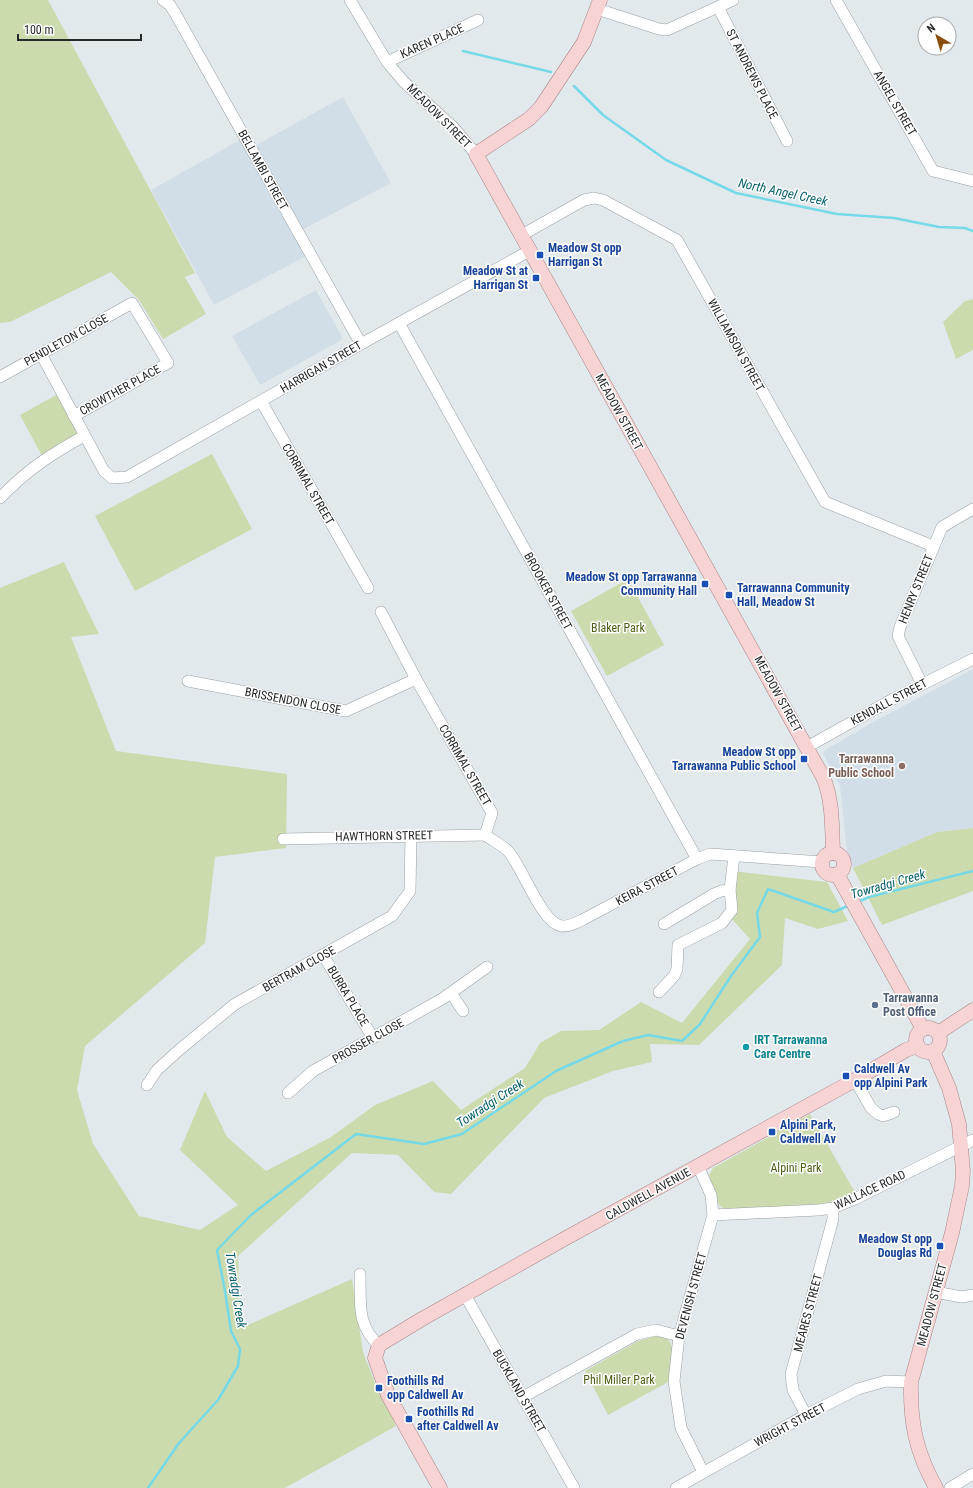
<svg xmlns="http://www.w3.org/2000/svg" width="973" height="1488" font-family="'Roboto Condensed',sans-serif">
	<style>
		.built { fill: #d1dee8 }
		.green { fill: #cbdbad }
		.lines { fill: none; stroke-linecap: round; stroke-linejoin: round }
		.stream { stroke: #76d9e8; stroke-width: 2.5 }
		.minor-casing { stroke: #9aa0a5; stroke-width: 12 }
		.major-casing { stroke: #aa8486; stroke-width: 15 }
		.minor { stroke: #fff; stroke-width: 11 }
		.major { stroke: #f7d3d4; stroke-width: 14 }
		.transit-dot { fill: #1a4fb4; stroke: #fff; stroke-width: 1.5 }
		.education-dot { fill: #8d6e63; stroke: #fff; stroke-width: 1.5 }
		.service-dot { fill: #5c6f8a; stroke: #fff; stroke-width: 1.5 }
		.culture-dot { fill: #0f9aa8; stroke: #fff; stroke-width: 1.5 }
		.labels { text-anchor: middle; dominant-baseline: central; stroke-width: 3; stroke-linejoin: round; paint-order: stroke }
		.street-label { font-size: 12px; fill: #26282a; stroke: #fff }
		.transit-label { font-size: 12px; font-weight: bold; fill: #164399; stroke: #fff; text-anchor: start }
		.park-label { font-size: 12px; fill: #4c5f15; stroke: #fff }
		.education-label { font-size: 12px; font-weight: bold; fill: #785e54; stroke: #fff; text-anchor: end }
		.service-label { font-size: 12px; font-weight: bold; fill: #4e5e75; stroke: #fff; text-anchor: start }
		.culture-label { font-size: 12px; font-weight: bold; fill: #0d838f; stroke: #fff; text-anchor: start }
		.water-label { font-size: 13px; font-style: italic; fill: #08616c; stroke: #fff }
	</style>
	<rect width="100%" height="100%" fill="#e2e9ed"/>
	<!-- built -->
	<g class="built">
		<path d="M343,97L391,183L298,232L310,254L214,305L151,190L245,137L251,148Z"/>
		<path d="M316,290L342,337L340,341L260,385L232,336Z"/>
		<path d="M973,669V828L937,832L853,868L847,852L840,786L823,754L825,750L875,721Z"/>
	</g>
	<!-- green -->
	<g class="green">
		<path d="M0,0H48L195,273L185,277L206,314L163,339L139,300L111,272L10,322L0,323Z"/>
		<path d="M973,299V350L956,359L943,322L965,301Z"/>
		<path d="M58,394L78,430L75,437L42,456L20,415Z"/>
		<path d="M212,454L252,529L135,591L95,516Z"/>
		<path d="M64,562L99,634L71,637L116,751L287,774L286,848L215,857L205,943L85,1046L77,1090L93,1144L139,1216L200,1230L238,1205L180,1150L205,1091L227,1137L266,1171L331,1137L375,1105L433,1081L461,1110L525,1068L540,1043L561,1031L599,1030L641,1002L682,1023L750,939L730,917L733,871L827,882L848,921L818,929L785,918L782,965L699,1045L650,1044L652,1062L613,1071L544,1098L451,1194L434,1192L398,1155L352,1153L238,1256L241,1328L352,1279L363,1352L377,1388L396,1426L285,1488H0V588Z"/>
		<path d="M628,579L664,645L607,676L571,611Z"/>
		<path d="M973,828V891L882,925L853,868L937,832Z"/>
		<path d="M810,1114L856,1194C815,1210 770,1209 727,1211L719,1205L709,1175L713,1168Z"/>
		<path d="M655,1336C658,1337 663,1337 665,1338C678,1343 671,1370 670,1381L608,1415L585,1371L638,1341Z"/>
	</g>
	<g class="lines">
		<!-- stream -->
		<g class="stream">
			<path d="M463,51L551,72"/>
			<path d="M574,86L603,115L666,160L736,193L837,214L894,218L939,227L965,228L973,231"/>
			<path d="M858,902L869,897L973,871"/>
			<path d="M148,1488L179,1443L218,1400L238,1366L240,1349L231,1331L225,1291L217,1250L251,1215L356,1134L424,1144L462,1134L556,1071L623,1041L648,1035L682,1041L700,1024L731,976L760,937L757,913L768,889L834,912L850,905"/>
		</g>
		<!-- minor casing -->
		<g class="minor-casing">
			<g id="minor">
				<path d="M163,0L170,5L175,13L361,344"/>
				<path d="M350,0L387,62L404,82L454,128L476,154"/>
				<path d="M836,0L933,171L973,181"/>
				<path d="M718,7L787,141"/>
				<path d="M597,9L659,29L667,30L733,0"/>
				<path d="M387,62L478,20"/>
				<path d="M520,236L584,200L594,198L603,200L677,240L825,502L933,546"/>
				<path d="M399,323L697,859"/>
				<path d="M41,354L104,471L112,478L127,477L361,344L529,251"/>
				<path d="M0,377L132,303L168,363L74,416"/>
				<path d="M261,401L368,588"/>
				<path d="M0,498C28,469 50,455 84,436"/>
				<path d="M381,612L416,679L492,813L485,835C492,840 502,845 508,851C522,866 541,922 561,926C569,927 576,923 582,920L697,859L710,854L822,862"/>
				<path d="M188,681L346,711L416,679"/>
				<path d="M922,684L898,636L900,627L942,527L973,509"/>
				<path d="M807,747L893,699L973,659"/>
				<path d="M283,839L485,835"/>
				<path d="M664,924L714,894L721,891L730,890"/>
				<path d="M323,955L373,1038"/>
				<path d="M659,992L674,976L677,969L678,945L722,923L732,910L730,890L734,856"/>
				<path d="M451,993L463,1011"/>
				<path d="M855,1080L871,1108L878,1114L883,1116L894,1112"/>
				<path d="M147,1085L157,1070L179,1050L235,1004L392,916L410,891L411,836"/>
				<path d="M288,1093L313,1071L442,999L487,967"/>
				<path d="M698,1166L711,1195L713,1215L679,1336L674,1381L681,1428L703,1472"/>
				<path d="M713,1215L818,1210L833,1208L855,1199L973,1140"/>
				<path d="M360,1274C361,1302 356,1325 379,1345"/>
				<path d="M935,1292L962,1297L973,1295"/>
				<path d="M465,1295L574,1488"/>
				<path d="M523,1397L637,1334L656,1330L679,1336"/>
				<path d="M806,1415L793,1390L791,1374L833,1219V1208"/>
				<path d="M676,1488L806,1415L858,1389L886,1381L911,1382"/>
				<path d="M950,1488L973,1474"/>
			</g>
		</g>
		<!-- major casing -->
		<g class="major-casing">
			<g id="major">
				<path d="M600,0L584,42L541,107L529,119L476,154L823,777C833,800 832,828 833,853"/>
				<circle cx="833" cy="864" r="11"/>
				<path d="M837,874L923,1029"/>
				<circle cx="928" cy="1040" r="12"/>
				<path d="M938,1033L973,1010"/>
				<path d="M933,1051L949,1088L959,1124L963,1171L962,1186L952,1233L911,1382C910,1423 916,1452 936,1488"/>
				<path d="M440,1488L388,1395L375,1358L379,1345L422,1319L566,1238L855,1080L906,1050L918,1046"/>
			</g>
		</g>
		<!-- minor -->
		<use href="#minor" class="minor"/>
		<!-- major -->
		<use href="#major" class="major"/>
	</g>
	<!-- markers -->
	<g class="transit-dot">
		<rect x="536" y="251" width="8" height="8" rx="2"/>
		<rect x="532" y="274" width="8" height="8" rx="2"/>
		<rect x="701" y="580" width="8" height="8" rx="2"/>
		<rect x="725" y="591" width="8" height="8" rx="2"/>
		<rect x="800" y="755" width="8" height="8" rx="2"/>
		<rect x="842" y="1072" width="8" height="8" rx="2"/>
		<rect x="768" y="1128" width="8" height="8" rx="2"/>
		<rect x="936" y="1242" width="8" height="8" rx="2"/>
		<rect x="375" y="1384" width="8" height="8" rx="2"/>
		<rect x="405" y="1415" width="8" height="8" rx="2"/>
	</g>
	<circle class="education-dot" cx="902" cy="766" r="4"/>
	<circle class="service-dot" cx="875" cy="1005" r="4"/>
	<circle class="culture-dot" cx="746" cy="1047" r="4"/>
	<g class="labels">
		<!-- street labels -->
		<g class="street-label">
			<text transform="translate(432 41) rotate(-24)">KAREN PLACE</text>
			<text transform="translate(752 74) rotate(63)">ST ANDREWS PLACE</text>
			<text transform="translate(895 103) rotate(60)">ANGEL STREET</text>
			<text transform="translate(439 116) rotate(45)">MEADOW STREET</text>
			<text transform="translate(263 170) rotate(61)">BELLAMBI STREET</text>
			<text transform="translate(66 340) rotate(-29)">PENDLETON CLOSE</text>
			<text transform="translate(736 345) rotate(61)">WILLIAMSON STREET</text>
			<text transform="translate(321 367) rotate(-30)">HARRIGAN STREET</text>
			<text transform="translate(120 390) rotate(-29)">CROWTHER PLACE</text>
			<text transform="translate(619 412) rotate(61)">MEADOW STREET</text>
			<text transform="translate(308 484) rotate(60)">CORRIMAL STREET</text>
			<text transform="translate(916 589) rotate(-68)">HENRY STREET</text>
			<text transform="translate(548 591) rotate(61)">BROOKER STREET</text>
			<text transform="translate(778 694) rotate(61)">MEADOW STREET</text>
			<text transform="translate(293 701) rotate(11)">BRISSENDON CLOSE</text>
			<text transform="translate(889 702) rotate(-28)">KENDALL STREET</text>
			<text transform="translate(465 765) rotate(60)">CORRIMAL STREET</text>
			<text transform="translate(384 836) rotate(-1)">HAWTHORN STREET</text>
			<text transform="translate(647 886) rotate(-28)">KEIRA STREET</text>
			<text transform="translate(299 969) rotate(-29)">BERTRAM CLOSE</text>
			<text transform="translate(348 996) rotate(59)">BURRA PLACE</text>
			<text transform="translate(368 1041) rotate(-29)">PROSSER CLOSE</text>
			<text transform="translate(870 1190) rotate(-25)">WALLACE ROAD</text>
			<text transform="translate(648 1194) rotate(-29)">CALDWELL AVENUE</text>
			<text transform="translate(691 1296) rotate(-75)">DEVENISH STREET</text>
			<text transform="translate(932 1305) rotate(-75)">MEADOW STREET</text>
			<text transform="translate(808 1313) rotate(-75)">MEARES STREET</text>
			<text transform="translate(519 1391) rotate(60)">BUCKLAND STREET</text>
			<text transform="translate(790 1425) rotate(-28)">WRIGHT STREET</text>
		</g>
		<!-- transit labels -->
		<g class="transit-label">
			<text x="548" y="248">Meadow St opp<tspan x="548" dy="14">Harrigan St</tspan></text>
			<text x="528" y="271" text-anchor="end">Meadow St at<tspan x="528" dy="14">Harrigan St</tspan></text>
			<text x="697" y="577" text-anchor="end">Meadow St opp Tarrawanna<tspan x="697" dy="14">Community Hall</tspan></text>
			<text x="737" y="588">Tarrawanna Community<tspan x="737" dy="14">Hall, Meadow St</tspan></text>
			<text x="796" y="752" text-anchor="end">Meadow St opp<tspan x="796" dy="14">Tarrawanna Public School</tspan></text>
			<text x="854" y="1069">Caldwell Av<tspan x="854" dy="14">opp Alpini Park</tspan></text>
			<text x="780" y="1125">Alpini Park,<tspan x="780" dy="14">Caldwell Av</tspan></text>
			<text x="932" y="1239" text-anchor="end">Meadow St opp<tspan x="932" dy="14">Douglas Rd</tspan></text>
			<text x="387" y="1381">Foothills Rd<tspan x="387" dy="14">opp Caldwell Av</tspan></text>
			<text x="417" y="1412">Foothills Rd<tspan x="417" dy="14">after Caldwell Av</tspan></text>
		</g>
		<!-- park labels -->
		<g class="park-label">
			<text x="618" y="628">Blaker Park</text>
			<text x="796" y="1168">Alpini Park</text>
			<text x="619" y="1380">Phil Miller Park</text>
		</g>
		<!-- education labels -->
		<g class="education-label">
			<text x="894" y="759">Tarrawanna<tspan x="894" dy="14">Public School</tspan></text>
		</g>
		<!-- service labels -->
		<g class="service-label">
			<text x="883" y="998">Tarrawanna<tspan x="883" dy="14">Post Office</tspan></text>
		</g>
		<!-- culture labels -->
		<g class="culture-label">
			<text x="754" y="1040">IRT Tarrawanna<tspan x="754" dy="14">Care Centre</tspan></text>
		</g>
		<!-- water labels -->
		<g class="water-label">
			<text transform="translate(783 192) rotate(12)">North Angel Creek</text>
			<text transform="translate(888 884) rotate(-16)">Towradgi Creek</text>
			<text transform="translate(490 1103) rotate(-33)">Towradgi Creek</text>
			<text transform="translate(236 1290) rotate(81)">Towradgi Creek</text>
		</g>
	</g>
	<!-- north arrow -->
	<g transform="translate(937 36) rotate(322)"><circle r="19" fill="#ffffff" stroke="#a8a9aa"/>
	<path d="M0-3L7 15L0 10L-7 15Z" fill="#894d0a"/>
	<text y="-6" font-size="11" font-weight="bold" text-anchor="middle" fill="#26282a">N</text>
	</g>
	<!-- scale -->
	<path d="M18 34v6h123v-6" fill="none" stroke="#26282a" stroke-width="2"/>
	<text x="24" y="34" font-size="12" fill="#26282a" stroke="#ffffff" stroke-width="3" paint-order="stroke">100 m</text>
</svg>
